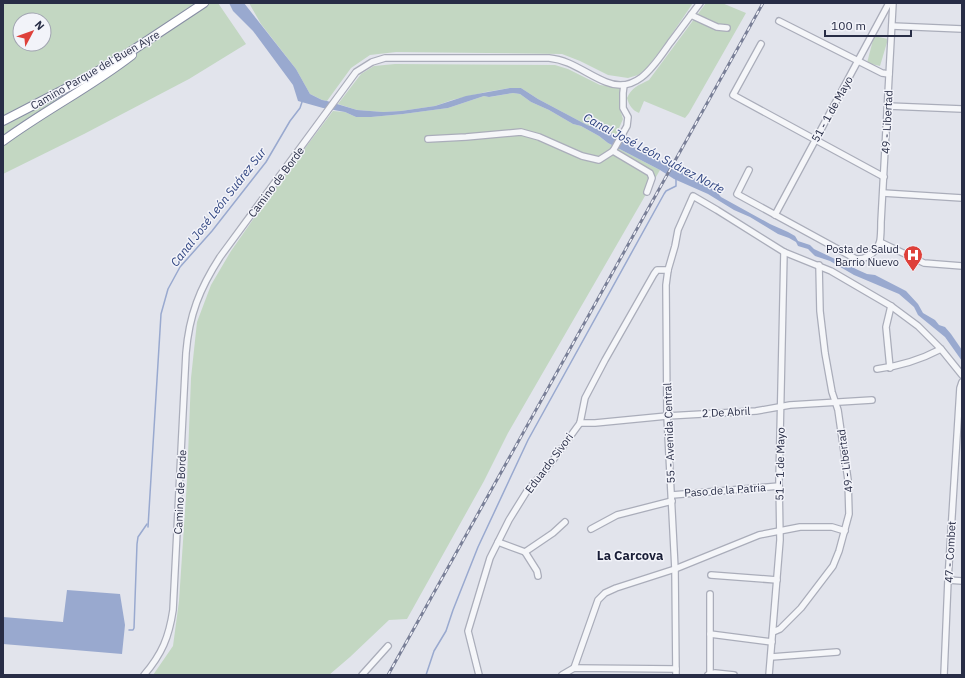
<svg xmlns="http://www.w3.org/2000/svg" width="965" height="678" font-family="'IBM Plex Sans',sans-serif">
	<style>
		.green { fill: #c3d7c2; fill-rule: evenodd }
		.water { fill: #99a9cf }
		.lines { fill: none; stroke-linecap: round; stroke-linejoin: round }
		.stream { stroke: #99a9cf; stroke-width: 1.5 }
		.minor-casing { stroke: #aaadba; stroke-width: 8 }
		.highway-casing { stroke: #878da4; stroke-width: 10 }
		.minor { stroke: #f5f6f9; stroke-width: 5.5 }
		.highway { stroke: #fff; stroke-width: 8 }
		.rail-casing { stroke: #797f97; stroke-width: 3 }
		.rail { stroke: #f2f3f9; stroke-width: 1.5; stroke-dasharray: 4.5; stroke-linecap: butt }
		.labels { text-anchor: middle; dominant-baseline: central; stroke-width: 3; stroke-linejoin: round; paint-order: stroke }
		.street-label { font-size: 11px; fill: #282d46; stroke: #f2f3f9 }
		.poi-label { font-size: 11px; fill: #282d46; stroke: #f2f3f9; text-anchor: end }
		.water-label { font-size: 12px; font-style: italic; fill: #2d427f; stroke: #f2f3f9 }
		.quarter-label { font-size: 13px; font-weight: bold; fill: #1a1e37; stroke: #f2f3f9 }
	</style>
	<rect width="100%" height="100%" fill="#e2e4ec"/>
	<!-- green -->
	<g class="green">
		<path d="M3,3H218L246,44L189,79L84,134L3,174ZM20,20H44V44H20Z"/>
		<path d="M249,3H693L663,47L646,69L638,75L628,78L608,75L580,61L562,54L396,52L370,55L351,68L327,101L322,100L310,94L296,69L261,24Z"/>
		<path d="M706,3H722L746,13L689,113L685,118L644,101L639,113C632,110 629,105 627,98C632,87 639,85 649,80Z"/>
		<path d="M874,36L888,39L880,66L867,63Z"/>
		<path d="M395,64L555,65L568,69L600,85L621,88L619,97V106L623,119L616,135L597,128L587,125L538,99L521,88H510L486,92L452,100L435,106L401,111L383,112L357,110L338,104L361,74L374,66Z"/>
		<path d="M513,93L520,94L531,102L549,110L573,124L581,126L599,136L608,143L660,170L508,433L484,481L407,619L389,620L350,657L329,675H153L173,646L179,601L187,481L191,378L197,322L211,285L231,251L278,184L333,111L345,112L356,117H371L403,114L448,108L484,96L490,97Z"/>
	</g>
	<!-- water -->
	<g class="water">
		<path d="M229,3H244L296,69L310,94L322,100L327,101L357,110L383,112L401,111L435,106L466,96L510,88H521L538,99L587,125L597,128L616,135L630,145L696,179L716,191L721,197L770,224L788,232L795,236L798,241L810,245L814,249L835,259L843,260L848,265L858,270L867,274L875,275L906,291L918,304L923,313L935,320L939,325L945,327L951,334L962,350V361L945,337L918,315L914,307L899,294L854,275L830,261L815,256L808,249L798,246L796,242L789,238L778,234L750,217L734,210L708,194L674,179L660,170L608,143L599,136L581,126L573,124L549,110L531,102L520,94L513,93L489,97L484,96L448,108L403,114L371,117H356L345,112L323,108L298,101L293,85L253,31L233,11Z"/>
		<path d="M67,590L120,594L125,625L122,654L3,644V617L63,622Z"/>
	</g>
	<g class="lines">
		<!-- stream -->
		<g class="stream">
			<path d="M148,527L161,314L168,289L180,267L212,231L266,162L290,121L300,108L302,102"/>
			<path d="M129,630H133L134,628L137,544L138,537L147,524"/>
			<path d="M426,675L434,651L446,631L453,610L478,547L528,440L664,194L666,191L676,186V179"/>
		</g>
		<!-- minor casing -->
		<g class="minor-casing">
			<g id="minor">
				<path d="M691,15L717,27L727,28"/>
				<path d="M779,21L882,73L889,74"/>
				<path d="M892,26L962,29"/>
				<path d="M761,44L733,95L884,177"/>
				<path d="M888,106L962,109"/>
				<path d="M428,139L466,137L521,132L539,137L582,156L599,160L613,151L627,126L628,117L623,108V93L624,85"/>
				<path d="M613,151L650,173L652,178L647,192"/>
				<path d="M749,170L737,194L856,259C866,260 877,252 880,241C881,235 881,228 881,222L893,3"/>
				<path d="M883,193L962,198"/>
				<path d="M775,215L889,3"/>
				<path d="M880,242L924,263L962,266"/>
				<path d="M890,368L886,327L891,306"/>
				<path d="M877,369C901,366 920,360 941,349"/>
				<path d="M580,423H595L667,416L756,411L790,405L872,400"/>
				<path d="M672,495L779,486"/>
				<path d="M591,529L617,515L672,501"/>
				<path d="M498,542L525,552L553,533L565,522"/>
				<path d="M525,552L537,571L538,576"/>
				<path d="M711,575L777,580"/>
				<path d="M948,580L962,581"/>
				<path d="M710,594V674"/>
				<path d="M773,632L780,629L801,608L833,566L839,551L849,514L848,480L838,410L832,392L825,353L820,311L819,265"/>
				<path d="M710,634L772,642"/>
				<path d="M771,657L837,652"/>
				<path d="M574,668L598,600L605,593L616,588L675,569L759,535L800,527H832L845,531"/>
				<path d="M144,675C162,654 169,637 173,610L186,353C189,315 200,288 220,257L356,72L372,62L385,58H549C571,60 586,74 606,82C637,95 655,64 670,43C680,30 690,16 700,3"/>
				<path d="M362,675L388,646"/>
				<path d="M479,675L468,631L490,558L509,520L527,491L545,471L580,423L585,398L605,360L654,274L657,270H668"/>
				<path d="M562,675L574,668L676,669"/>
				<path d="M676,675L675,569L667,416L666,285L668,270L675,246L678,230L693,196L717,210L784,252L831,271L891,306L918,326L941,349L962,375"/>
				<path d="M708,675L715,673L734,675"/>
				<path d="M769,675L780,540L779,481L784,252"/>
				<path d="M944,675L948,580L960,388L962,382"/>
			</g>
		</g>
		<!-- highway casing -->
		<g class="highway-casing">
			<g id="highway">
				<path d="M3,121L86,78L130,52L204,3"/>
				<path d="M3,141C45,110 91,87 132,55"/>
			</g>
		</g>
		<!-- minor -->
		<use href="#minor" class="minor"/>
		<!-- highway -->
		<use href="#highway" class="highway"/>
		<!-- rail casing -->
		<g class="rail-casing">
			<path id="rail" d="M388,675L763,3"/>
		</g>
		<!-- rail -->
		<use href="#rail" class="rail"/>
	</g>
	<!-- icons -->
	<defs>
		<g id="hospital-pin" transform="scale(1)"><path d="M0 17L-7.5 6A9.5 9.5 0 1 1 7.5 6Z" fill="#de403a" stroke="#f2f3f9"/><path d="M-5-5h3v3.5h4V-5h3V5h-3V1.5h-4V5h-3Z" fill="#fff"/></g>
	</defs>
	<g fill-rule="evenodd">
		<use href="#hospital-pin" x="913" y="255"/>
	</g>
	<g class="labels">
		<!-- street labels -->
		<g class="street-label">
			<text transform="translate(95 70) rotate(-30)">Camino Parque del Buen Ayre</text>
			<text transform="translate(832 109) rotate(-61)">51 - 1 de Mayo</text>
			<text transform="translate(887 122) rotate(-87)">49 - Libertad</text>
			<text transform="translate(276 182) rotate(-53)">Camino de Borde</text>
			<text transform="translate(726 412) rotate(-3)">2 De Abril</text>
			<text transform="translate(669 433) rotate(-92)">55 - Avenida Central</text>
			<text transform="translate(845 461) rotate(-97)">49 - Libertad</text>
			<text transform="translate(549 463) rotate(-53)">Eduardo Sivori</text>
			<text transform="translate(780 464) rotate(-89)">51 - 1 de Mayo</text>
			<text transform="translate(725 490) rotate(-4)">Paso de la Patria</text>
			<text transform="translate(180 492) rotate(-87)">Camino de Borde</text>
			<text transform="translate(950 552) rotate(-87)">47 - Combet</text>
		</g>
		<!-- poi labels -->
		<g class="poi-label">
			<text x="899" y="249">Posta de Salud<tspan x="899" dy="13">Barrio Nuevo</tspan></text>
		</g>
		<!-- water labels -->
		<g class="water-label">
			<text transform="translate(654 153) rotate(28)">Canal José León Suárez Norte</text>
			<text transform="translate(218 207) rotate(-52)">Canal José León Suárez Sur</text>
		</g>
		<!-- quarter labels -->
		<g class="quarter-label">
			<text x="630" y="555">La Carcova</text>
		</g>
	</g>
	<!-- border -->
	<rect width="965" height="678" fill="none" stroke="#282d46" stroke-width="8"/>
	<!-- north arrow -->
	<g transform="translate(32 32) rotate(49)"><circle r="19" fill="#f2f3f9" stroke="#a1a4b1"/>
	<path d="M0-3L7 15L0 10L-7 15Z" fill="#de403a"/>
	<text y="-6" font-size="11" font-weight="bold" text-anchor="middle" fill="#282d46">N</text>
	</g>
	<!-- scale -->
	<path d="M825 30v6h86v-6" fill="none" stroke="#282d46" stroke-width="2"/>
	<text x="831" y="30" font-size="12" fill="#282d46" stroke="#f2f3f9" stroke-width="3" paint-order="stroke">100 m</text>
</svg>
